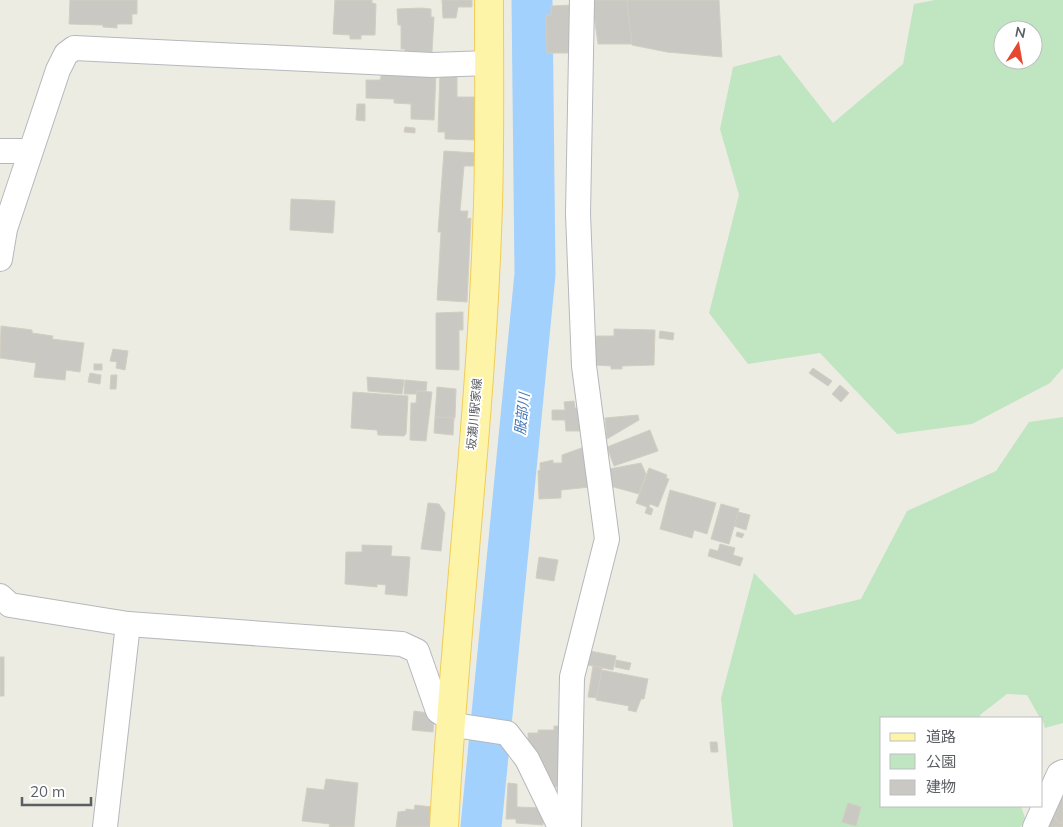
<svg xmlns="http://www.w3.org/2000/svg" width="1063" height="827" font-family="Mulish,'Noto Sans JP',sans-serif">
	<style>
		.green { fill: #bfe5c1; fill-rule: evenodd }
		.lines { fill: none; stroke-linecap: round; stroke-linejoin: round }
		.river { stroke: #a2d1fe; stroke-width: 41 }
		.building { fill: #cac8c2; stroke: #d2cec1 }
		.minor-casing { stroke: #b5b8bd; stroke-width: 26 }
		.major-casing { stroke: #efcd5a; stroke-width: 30 }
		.minor { stroke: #fff; stroke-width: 24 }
		.major { stroke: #fef4a7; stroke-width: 28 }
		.labels { text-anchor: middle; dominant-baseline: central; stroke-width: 4; stroke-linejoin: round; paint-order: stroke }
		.street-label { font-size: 12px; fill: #5b5e63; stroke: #fff }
		.water-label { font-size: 14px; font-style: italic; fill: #4276b8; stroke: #fff }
	</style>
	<rect width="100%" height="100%" fill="#edece3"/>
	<!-- green -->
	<g class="green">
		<path d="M935,0H1063V368L1050,383L972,424L897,434L820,353L748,364L709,313L739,195L720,129L733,67L780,55L833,123L903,64L914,4ZM1003,30H1033V60H1003Z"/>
		<path d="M1063,417V723L1045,728L1042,718H1040L1027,695L1007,694L980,715L981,718H882V806H1021L1026,821L1020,827H733L721,698L754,573L795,615L861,599L907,511L996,471L1029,422Z"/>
	</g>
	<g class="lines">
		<!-- river -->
		<path class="river" d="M481,827L535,274L532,0"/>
	</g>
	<!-- building -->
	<g class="building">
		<path d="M70,0H137V14H132V24H117V28L103,27V25L69,24Z"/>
		<path d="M335,0H372V3L376,4L375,35H361V39H350V35L333,34Z"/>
		<path d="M442,0H472V7H458L456,18H443Z"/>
		<path d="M592,0H627L632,44H598Z"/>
		<path d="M627,0H719L722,57L667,52L632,45Z"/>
		<path d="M572,5L573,53H547L546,15H551V6Z"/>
		<path d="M422,8L431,9V17H434L432,52H405V49H401V25H398L397,9Z"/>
		<path d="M440,71L457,72V97H477L476,140L445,139V132H438Z"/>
		<path d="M382,73L436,74L434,120L411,119V104L394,103V99L366,98V80H380Z"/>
		<path d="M357,104H365V121L356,120Z"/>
		<path d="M405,127L415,128V133L404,132Z"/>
		<path d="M444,151L477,153L476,166H464L460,211H468L467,219L471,218L467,302L437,300L441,232H438Z"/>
		<path d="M291,199L335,201L333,233L290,230Z"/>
		<path d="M463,312V330H459V370L436,369V313Z"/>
		<path d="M1,326L32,330V333L53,336L52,339L84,343L80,372L66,370L65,380L34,377L36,363L0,358Z"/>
		<path d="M614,329L655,330L654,365L622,366V369H611V366L595,365L596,336H614Z"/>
		<path d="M660,331L674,333L673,340L659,338Z"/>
		<path d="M113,349L128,351L125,370L116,368L117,362L110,361Z"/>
		<rect x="94" y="364" width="8" height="6"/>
		<path d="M813,368L832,381L828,386L809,373Z"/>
		<path d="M90,373L101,375L100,384L88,382Z"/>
		<path d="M111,375H117L116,389H110Z"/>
		<path d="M367,377L404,380L402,394L368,391Z"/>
		<path d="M405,380L427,382L426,391H417V394H404Z"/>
		<path d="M840,385L849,393L841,402L832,394Z"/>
		<path d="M437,387L456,389L455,418L435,417Z"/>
		<path d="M417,391L432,392L426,441L410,440L411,403H416Z"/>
		<path d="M353,392L408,396L406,434L404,436L378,435L377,430L351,428Z"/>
		<path d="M574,401L575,408H583L584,431H566L565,420H552V410H565L564,402Z"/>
		<path d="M638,415L639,420L607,439L605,418Z"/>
		<path d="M435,417L454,418L453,435L434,433Z"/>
		<path d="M650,430L658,451L614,466L607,447Z"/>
		<path d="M587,446L590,487L561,490V498L539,499L538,471L540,470V463L553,460V463H562V455Z"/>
		<path d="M641,463L646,474L639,494L610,486L609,469Z"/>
		<path d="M649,468L667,475L666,478L669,479L658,507L650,504L649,507L653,509L651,515L645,513L647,507L636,503Z"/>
		<path d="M670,490L716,503L707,534L694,530L692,538L660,529Z"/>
		<path d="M428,503L439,504L445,513L441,551L421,549Z"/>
		<path d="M721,504L739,509L729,544L711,539Z"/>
		<path d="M738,512L750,515L746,530L734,526Z"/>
		<path d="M737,532L744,534L742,538L736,536Z"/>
		<path d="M720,544L735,548L733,555L743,558L740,566L708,556L710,549L718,551Z"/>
		<path d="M362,545L392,546L391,556L410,557L407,596L385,594L386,585L377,584V587L345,584L346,552H362Z"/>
		<path d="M539,557L558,560L554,581L536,578Z"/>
		<path d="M590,651L616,656L613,670L588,665Z"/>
		<rect x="0" y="657" width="4" height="39"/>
		<path d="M616,660L631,663L629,670L615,667Z"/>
		<path d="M593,666L602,668L597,698L588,697Z"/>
		<path d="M602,670L648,679L644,699H641L636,712L628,710L629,706L596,700Z"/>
		<path d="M414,711L428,713L427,718H434L433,732L412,730Z"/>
		<path d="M554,726H563V787H548L544,780V764H534L528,750V733H538V730H554Z"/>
		<path d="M710,742H717L718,752H711Z"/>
		<path d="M326,779L358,783L354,827H329L330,824L302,821L307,788L324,790Z"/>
		<path d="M508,783L517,784V807L544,808L543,825L516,823V819H506Z"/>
		<path d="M1063,793V822L1059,824L1050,808Z"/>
		<path d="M848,803L861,807L856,826L842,822Z"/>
		<path d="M415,805L432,807L431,827H396L398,812L406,811V809L414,810Z"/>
		<path d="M1053,814L1059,824L1063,822V827H1044Z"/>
	</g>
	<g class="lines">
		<!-- minor casing -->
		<g class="minor-casing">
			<g id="minor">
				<path d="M0,151H30"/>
				<path d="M0,259L5,229L58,70L66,54L74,48L432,65L489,63"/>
				<path d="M0,596L10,605L128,624L402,644L417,651L438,711L461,726L507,733L527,759L560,827"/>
				<path d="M105,827L128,624"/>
				<path d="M569,827L572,677L607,539L584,366L578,214L582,0"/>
				<path d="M1035,827L1059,774L1063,772"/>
			</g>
		</g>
		<!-- major casing -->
		<g class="major-casing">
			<path id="major" d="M444,827C455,619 482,412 488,204C490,136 489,68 489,0"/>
		</g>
		<!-- minor -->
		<use href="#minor" class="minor"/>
		<!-- major -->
		<use href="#major" class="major"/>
	</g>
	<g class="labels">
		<!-- street labels -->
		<g class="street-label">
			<text transform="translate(474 414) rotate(-85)">坂瀬川駅家線</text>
		</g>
		<!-- water labels -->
		<g class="water-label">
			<text transform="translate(522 414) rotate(-84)">服部川</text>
		</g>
	</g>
	<!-- legend -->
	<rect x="880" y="717" width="162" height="90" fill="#ffffff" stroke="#bdbfc1"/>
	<rect x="890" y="733" width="25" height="8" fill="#fef4a7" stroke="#bdbfc1"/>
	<text x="926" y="742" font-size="15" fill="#5b5e63">道路</text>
	<rect x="890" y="754" width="25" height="15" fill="#bfe5c1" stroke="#bdbfc1"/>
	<text x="926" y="767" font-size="15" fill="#5b5e63">公園</text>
	<rect x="890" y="780" width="25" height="15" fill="#cac8c2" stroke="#bdbfc1"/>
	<text x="926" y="792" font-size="15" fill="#5b5e63">建物</text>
	<!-- north arrow -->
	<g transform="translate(1018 45) rotate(11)"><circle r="24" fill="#ffffff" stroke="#bdbfc1"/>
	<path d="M0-4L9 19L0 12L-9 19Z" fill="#e64730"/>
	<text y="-8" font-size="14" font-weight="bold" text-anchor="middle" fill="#5b5e63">N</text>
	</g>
	<!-- scale -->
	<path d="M22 797v8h69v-8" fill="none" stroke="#5b5e63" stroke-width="2.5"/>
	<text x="30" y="797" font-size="15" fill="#5b5e63" stroke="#ffffff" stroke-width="4" paint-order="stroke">20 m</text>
</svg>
